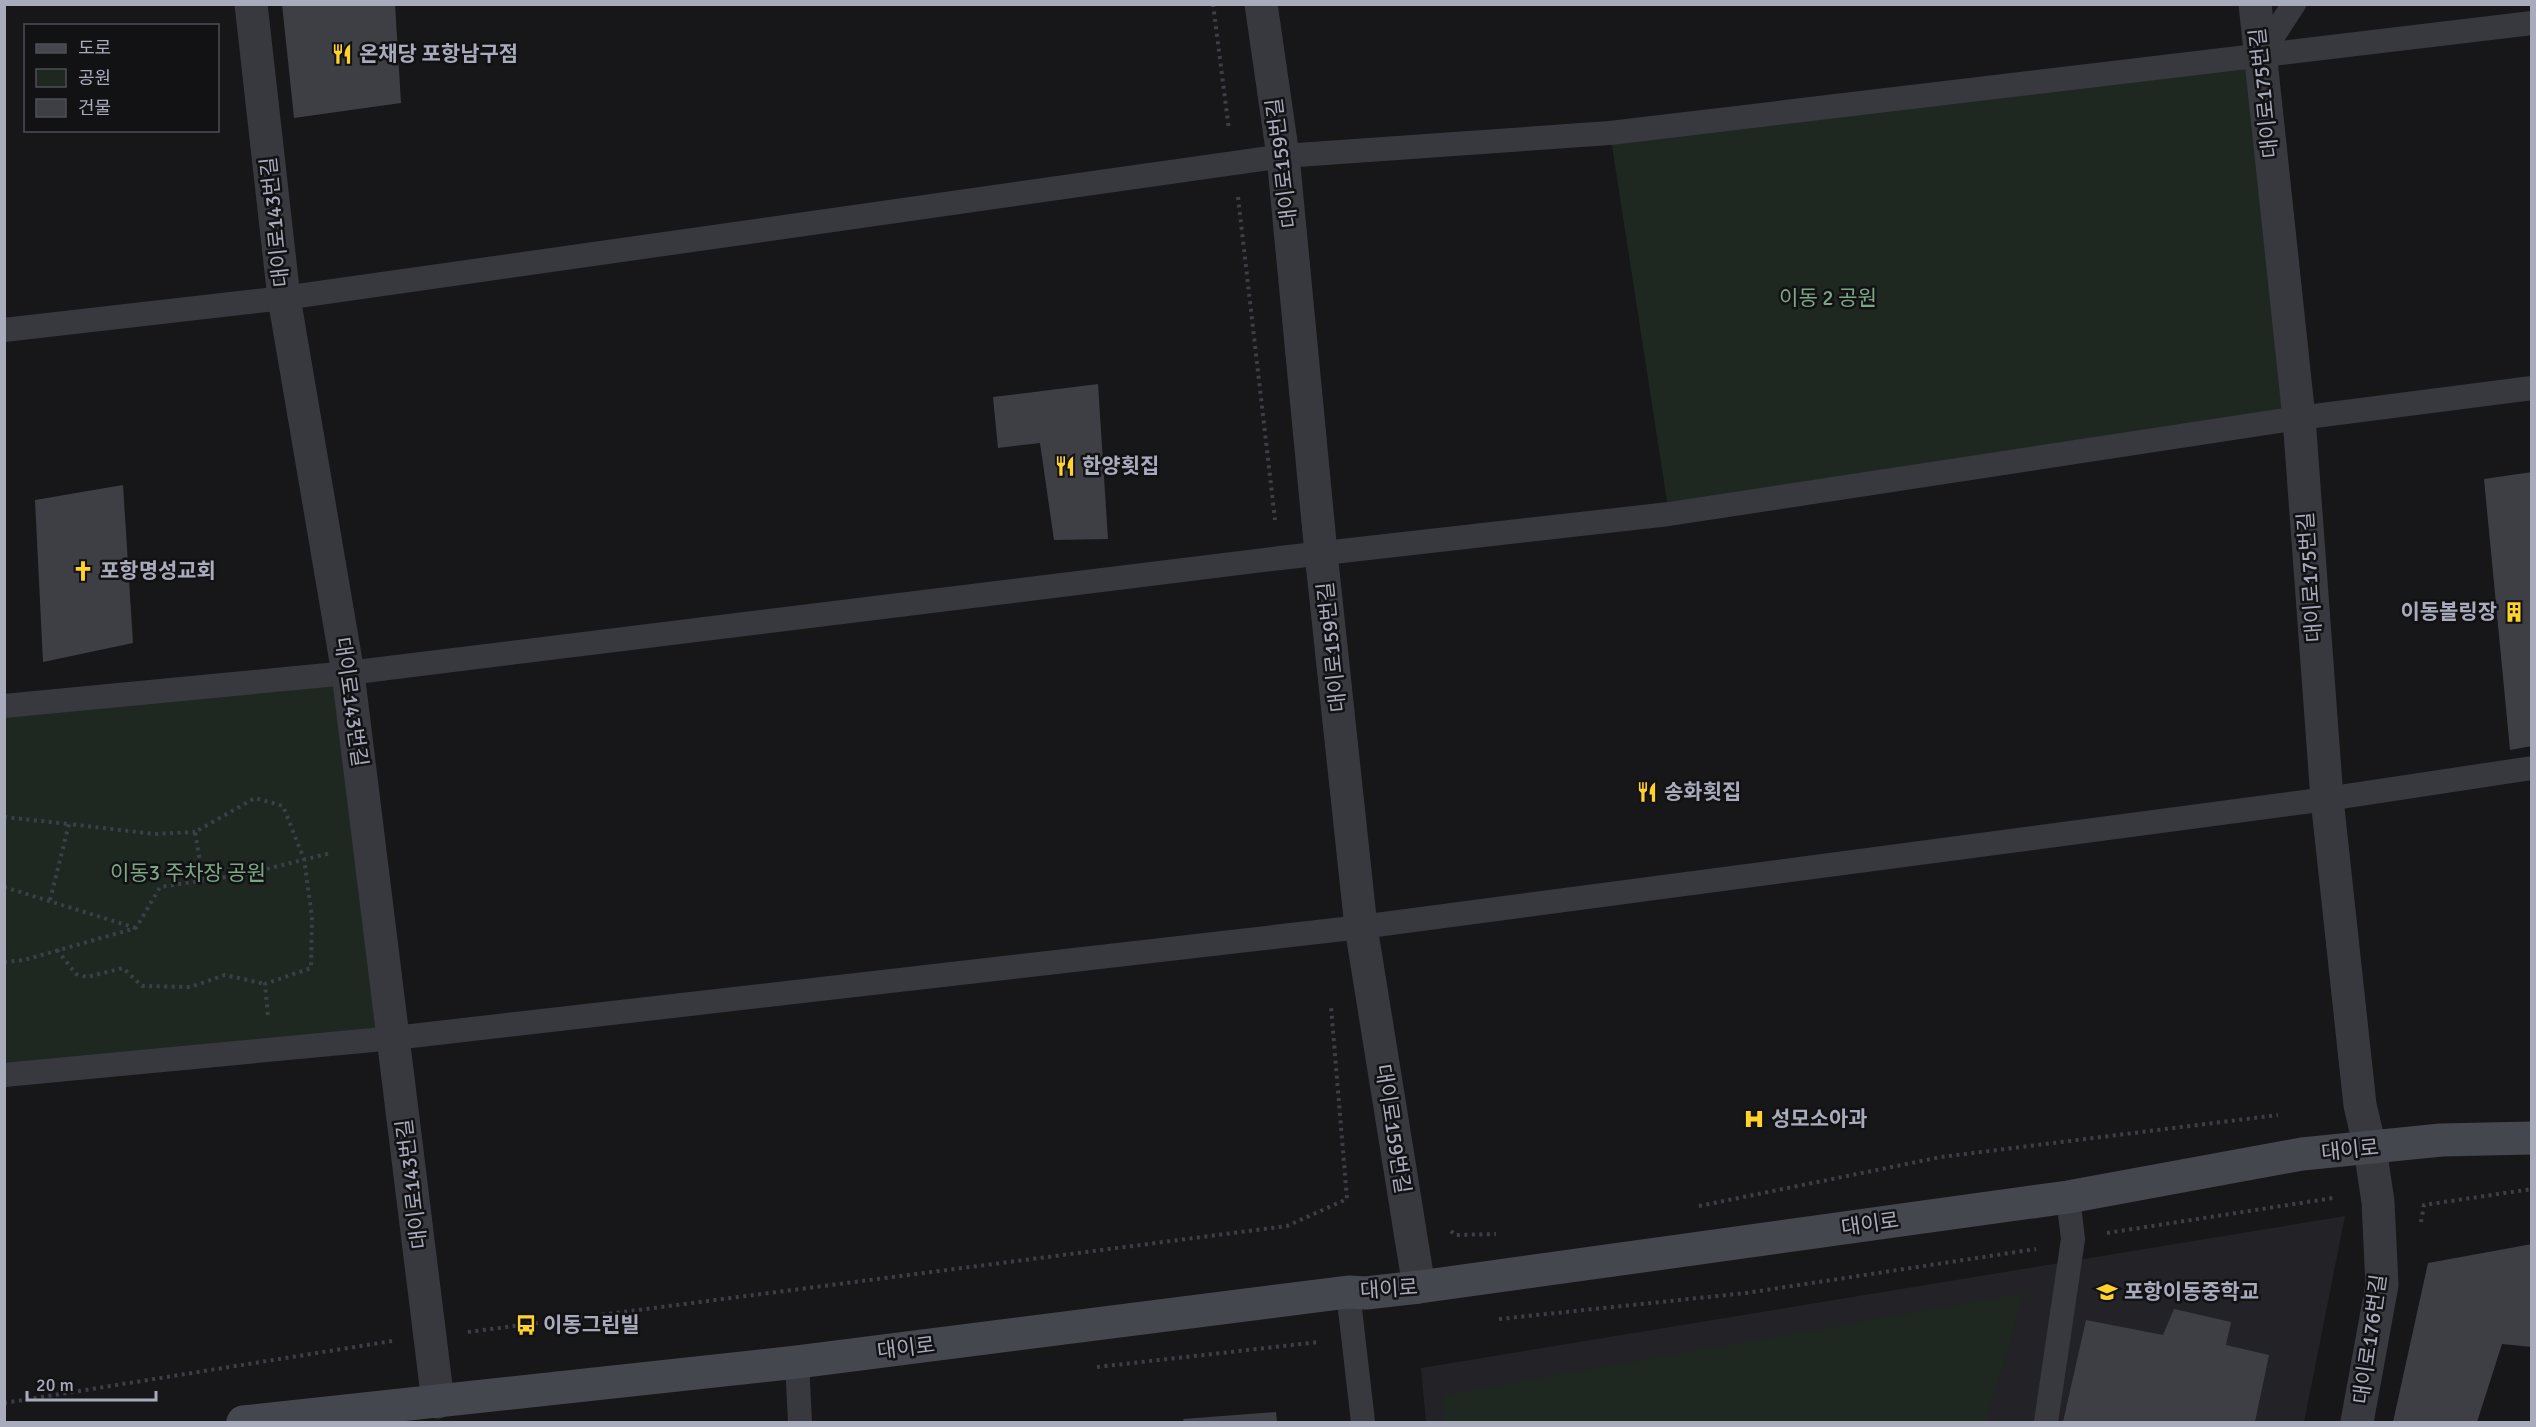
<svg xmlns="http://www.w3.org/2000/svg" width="2536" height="1427" font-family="Signika,'Noto Sans KR',sans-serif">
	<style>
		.built { fill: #232327 }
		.green { fill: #1e2821 }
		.building { fill: #3e3f45 }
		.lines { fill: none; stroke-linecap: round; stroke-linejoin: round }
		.path { stroke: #3d3f46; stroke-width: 4; stroke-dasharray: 3 4.5; stroke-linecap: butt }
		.lane { stroke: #38383f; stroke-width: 24 }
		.street { stroke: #38383f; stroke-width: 33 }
		.secondary { stroke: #45474f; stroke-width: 33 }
		.labels { text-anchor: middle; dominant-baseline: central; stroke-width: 5; stroke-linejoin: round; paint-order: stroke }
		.poi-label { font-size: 21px; font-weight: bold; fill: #a8abbb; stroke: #121215; text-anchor: start }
		.street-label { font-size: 21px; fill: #a8abbb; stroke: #121215 }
		.park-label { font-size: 21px; fill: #7da885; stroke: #121215 }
	</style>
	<rect width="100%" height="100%" fill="#17171a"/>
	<!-- built -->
	<path class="built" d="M2345,1216L2304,1422H1426L1421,1368Z"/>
	<!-- green -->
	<g class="green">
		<path d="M2260,56L2299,418L1669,514L1610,133Z"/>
		<path d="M348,673L394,1038L5,1075V706Z"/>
		<path d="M2024,1293L1986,1422H1445L1443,1395Z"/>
	</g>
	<!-- building -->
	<g class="building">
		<path d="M282,4H395L401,103L294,118Z"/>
		<path d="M1098,384L1108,539L1054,540L1040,443L998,448L993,397Z"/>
		<path d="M2532,472V746L2510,750L2484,479Z"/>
		<path d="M123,485L133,643L43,662L35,500Z"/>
		<path d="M2532,1244V1347L2502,1344L2477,1422H2393L2428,1263Z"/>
		<path d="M2174,1309L2231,1322L2226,1345L2269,1355L2255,1422H2063L2086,1320L2163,1335Z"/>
		<path d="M1276,1412L1277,1422H1184L1183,1419Z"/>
	</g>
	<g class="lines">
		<!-- path -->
		<g class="path">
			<path d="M1213,4L1229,130"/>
			<path d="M1238,197L1275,520"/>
			<path d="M4,817L69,824"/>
			<path d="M203,880L195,832L255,798L283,806L304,859L312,917L311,968L265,984L268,1016"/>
			<path d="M4,887L136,928"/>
			<path d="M50,900L69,824L154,834L195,832"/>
			<path d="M57,950L76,974L87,977L123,968L142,986L191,987L225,975L265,984"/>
			<path d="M4,962L24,960L136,928L160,887L246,874L331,853"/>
			<path d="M1699,1206L1941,1157L2278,1115"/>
			<path d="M2421,1222L2424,1205L2532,1189"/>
			<path d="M1451,1231L1455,1235L1496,1234"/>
			<path d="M2107,1233L2333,1198"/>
			<path d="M1499,1319L1746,1293L2036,1249"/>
			<path d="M468,1332L1287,1226L1347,1199L1331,1007"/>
			<path d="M1097,1367L1319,1342"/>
			<path d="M4,1403L392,1341"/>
		</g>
		<!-- lane -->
		<g class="lane">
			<path d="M2260,56L2294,4"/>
			<path d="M4,330L284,298L1283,156L1610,133L2532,23"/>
			<path d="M4,706L348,673L1280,558L1669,514L2299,418L2532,388"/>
			<path d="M4,1075L394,1038L1361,927L2327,799L2532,768"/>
			<path d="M1348,1292L1363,1422"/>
			<path d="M797,1362L800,1422"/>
			<path d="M2046,1422L2073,1239L2068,1197"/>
		</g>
		<!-- street -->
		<g class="street">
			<path d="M251,4L284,298L348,673L438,1402"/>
			<path d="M1261,4L1283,156L1321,553L1361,927L1419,1287"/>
			<path d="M2255,4L2299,418L2327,799L2360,1105L2370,1148L2378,1202L2382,1285L2357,1422"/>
		</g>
		<!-- secondary -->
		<path class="secondary" d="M243,1422L797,1362L1348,1292L1366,1293L1419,1287L2068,1197L2302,1154L2441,1140L2532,1138"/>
	</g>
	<!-- icons -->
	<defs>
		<g id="restaurant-bare" transform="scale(1.62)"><path d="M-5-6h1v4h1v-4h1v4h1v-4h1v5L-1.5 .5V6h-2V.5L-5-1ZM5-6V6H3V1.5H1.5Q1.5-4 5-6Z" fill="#ffd329" stroke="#121215" stroke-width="2.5" paint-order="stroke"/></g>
		<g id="church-bare" transform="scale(1.62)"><path d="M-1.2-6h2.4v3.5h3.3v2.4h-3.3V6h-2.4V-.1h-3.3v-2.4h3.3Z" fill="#ffd329" stroke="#121215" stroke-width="2.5" paint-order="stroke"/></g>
		<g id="building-bare" transform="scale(1.62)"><path d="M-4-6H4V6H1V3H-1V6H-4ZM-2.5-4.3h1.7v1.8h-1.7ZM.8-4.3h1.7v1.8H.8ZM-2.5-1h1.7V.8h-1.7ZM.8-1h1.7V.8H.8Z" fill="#ffd329" stroke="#121215" stroke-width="2.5" paint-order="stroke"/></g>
		<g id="hospital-bare" transform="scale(1.62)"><path d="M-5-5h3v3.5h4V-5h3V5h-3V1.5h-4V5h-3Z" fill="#ffd329" stroke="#121215" stroke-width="2.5" paint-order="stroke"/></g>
		<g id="school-bare" transform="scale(1.62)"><path d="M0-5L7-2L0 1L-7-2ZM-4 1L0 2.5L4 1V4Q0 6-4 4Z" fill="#ffd329" stroke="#121215" stroke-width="2.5" paint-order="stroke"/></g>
		<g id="bus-bare" transform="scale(1.62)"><path d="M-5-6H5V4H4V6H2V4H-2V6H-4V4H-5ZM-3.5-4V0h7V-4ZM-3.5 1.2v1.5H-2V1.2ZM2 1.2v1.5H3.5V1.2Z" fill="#ffd329" stroke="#121215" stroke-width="2.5" paint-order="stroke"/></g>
	</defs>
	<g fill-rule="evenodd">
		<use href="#restaurant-bare" x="342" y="54"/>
		<use href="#restaurant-bare" x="1065" y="466"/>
		<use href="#church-bare" x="83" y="571"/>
		<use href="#building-bare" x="2514" y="612"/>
		<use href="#restaurant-bare" x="1647" y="792"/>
		<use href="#hospital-bare" x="1754" y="1119"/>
		<use href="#school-bare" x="2107" y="1292"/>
		<use href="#bus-bare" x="526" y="1325"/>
	</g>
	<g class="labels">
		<!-- poi labels -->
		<g class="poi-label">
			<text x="359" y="54">온채당 포항남구점</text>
			<text x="1082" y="466">한양횟집</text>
			<text x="100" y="571">포항명성교회</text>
			<text x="2497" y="612" text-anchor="end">이동볼링장</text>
			<text x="1664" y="792">송화횟집</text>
			<text x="1771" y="1119">성모소아과</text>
			<text x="2124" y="1292">포항이동중학교</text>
			<text x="543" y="1325">이동그린빌</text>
		</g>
		<!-- street labels -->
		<g class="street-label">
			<text transform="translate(2264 93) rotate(-96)">대이로175번길</text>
			<text transform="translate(1282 163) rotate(-97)">대이로159번길</text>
			<text transform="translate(275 222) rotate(-96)">대이로143번길</text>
			<text transform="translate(2310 577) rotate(-94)">대이로175번길</text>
			<text transform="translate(1332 647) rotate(-96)">대이로159번길</text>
			<text transform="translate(351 702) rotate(82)">대이로143번길</text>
			<text transform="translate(1393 1129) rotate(81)">대이로159번길</text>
			<text transform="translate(2350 1150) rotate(-6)">대이로</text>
			<text transform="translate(412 1184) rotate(-97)">대이로143번길</text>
			<text transform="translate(1870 1224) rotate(-8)">대이로</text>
			<text transform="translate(1389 1289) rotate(-4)">대이로</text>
			<text transform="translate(2370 1339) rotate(-82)">대이로176번길</text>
			<text transform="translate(906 1348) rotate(-7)">대이로</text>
		</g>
		<!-- park labels -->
		<g class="park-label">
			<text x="1828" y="298">이동 2 공원</text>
			<text x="188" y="873">이동3 주차장 공원</text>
		</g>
	</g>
	<!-- border -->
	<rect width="2536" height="1427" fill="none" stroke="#a8abbb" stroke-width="12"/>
	<!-- legend -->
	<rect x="24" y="24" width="195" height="108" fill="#121215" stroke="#4e4f57" stroke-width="1.5"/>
	<rect x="36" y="44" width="30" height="9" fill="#45474f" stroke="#4e4f57" stroke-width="1.5"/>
	<text x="78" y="54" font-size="18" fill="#a8abbb">도로</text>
	<rect x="36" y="69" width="30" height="18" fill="#1e2821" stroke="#4e4f57" stroke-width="1.5"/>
	<text x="78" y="84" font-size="18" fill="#a8abbb">공원</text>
	<rect x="36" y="99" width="30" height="18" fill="#3e3f45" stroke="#4e4f57" stroke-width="1.5"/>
	<text x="78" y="114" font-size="18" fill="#a8abbb">건물</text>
	<!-- scale -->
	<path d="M27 1391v9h129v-9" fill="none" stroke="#a8abbb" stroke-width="3"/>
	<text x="36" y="1391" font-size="18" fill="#a8abbb" stroke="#121215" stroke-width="4.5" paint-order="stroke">20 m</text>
</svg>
